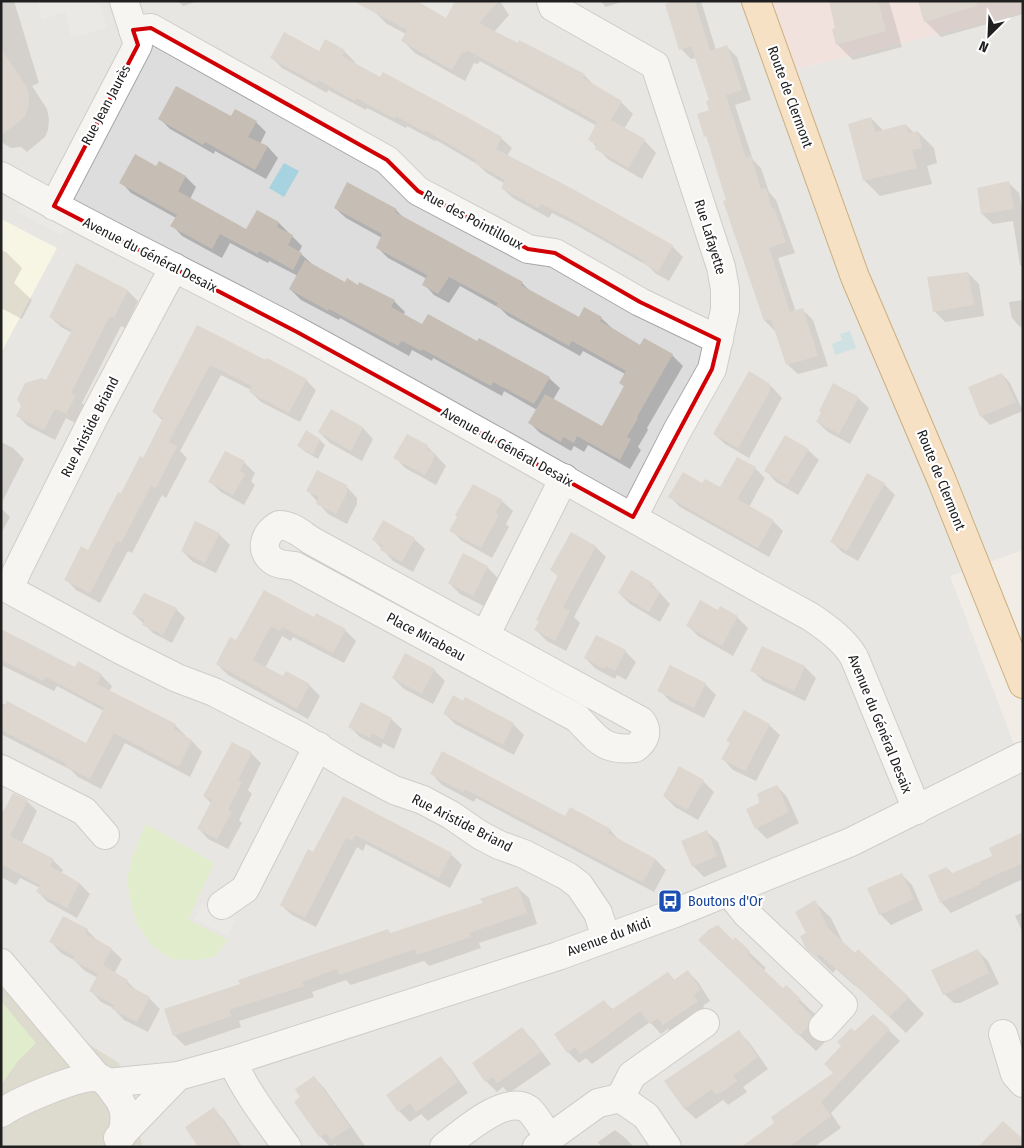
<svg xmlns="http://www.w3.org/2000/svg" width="1024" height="1148" font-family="'Fira Sans Condensed',sans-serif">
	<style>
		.residential { fill: #dedddd }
		.commercial { fill: #f2d6d6 }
		.education { fill: #fffee1 }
		.construction { fill: #c6c5b1 }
		.grass { fill: #ccecac }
		.parking { fill: #e4e4e4 }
		.water { fill: #a6d3df }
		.shadow { fill: #0003 }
		.building { fill: #c6bdb5 }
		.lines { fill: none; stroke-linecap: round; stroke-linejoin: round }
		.minor-casing { stroke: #a7a7a7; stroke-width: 30 }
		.major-casing { stroke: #9c6500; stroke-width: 30 }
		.minor { stroke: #fff; stroke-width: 28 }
		.major { stroke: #fed39e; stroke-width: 28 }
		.marked { fill: none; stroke: #d00004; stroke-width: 4; stroke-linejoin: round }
		.labels { text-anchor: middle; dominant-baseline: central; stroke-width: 4.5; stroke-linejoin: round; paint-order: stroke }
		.street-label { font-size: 14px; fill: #202020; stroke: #fff }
		.transit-label { font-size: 14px; fill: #164399; stroke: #fff; text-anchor: start }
	</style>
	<rect width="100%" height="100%" fill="#f1ede6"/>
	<!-- residential -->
	<path class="residential" d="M1,1H752L778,74L1023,13V550L950,576L1023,768V1147H1Z"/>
	<!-- commercial -->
	<path class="commercial" d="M752,1H1023V13L777,74Z"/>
	<!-- education -->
	<path class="education" d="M1,219L57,248L1,353Z"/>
	<!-- construction -->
	<path class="construction" d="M1,967L80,1039L119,1063L143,1147H1Z"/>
	<!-- grass -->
	<g class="grass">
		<path d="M146,824L214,863L188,920L228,940L214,957L196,960L171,959L151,945L137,924L131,903L127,881L131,860Z"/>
		<path d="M1,1001L36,1043L18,1061L1,1085Z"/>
	</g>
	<!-- parking -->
	<g class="parking">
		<path d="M37,1H99L107,28L71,38L65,12L42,20Z"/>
		<path d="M26,197L70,219L62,236L16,211Z"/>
		<path d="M202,904L236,921L228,936L194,919Z"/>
	</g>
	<!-- water -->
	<g class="water">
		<path d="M284,163L299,171L284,197L269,188Z"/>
		<path d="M850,331L856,348L835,355L832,344L842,340L840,334Z"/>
	</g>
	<!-- shadow -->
	<g class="shadow">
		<path d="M1,1H14L39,83L32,86L47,109L49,119L48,130L45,137L27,152L21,147L11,148L1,142Z"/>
		<path d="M178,1H198L183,6Z"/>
		<path d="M457,1H500L509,15L494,32L584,75L596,87L621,102L633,114L624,129L644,140L656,153L642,179L609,160L597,148L590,139L597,126L480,61L478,64L474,63L465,81L415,53L403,41L406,34L387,24L375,12L447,19Z"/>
		<path d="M600,1H625L606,7Z"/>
		<path d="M670,1H701L716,50L726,46L737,57L751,100L735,105L753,160L761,168L769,192L776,200L795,253L778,258L796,312L803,310L813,320L828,366L798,374L787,364L775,331L765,321L725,201L727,200L708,138L706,136L711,101L696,58L691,59L681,49Z"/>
		<path d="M830,1H889L902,47L853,60L837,44V28Z"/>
		<path d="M919,1H1023V14L941,37L925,21Z"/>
		<path d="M344,51L355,62L354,64L501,138L512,148L507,156L571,189L672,246L683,257L669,281L655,273L648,266L578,226L552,213L549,218L513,198L502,188L505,184L487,173L477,164L436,140L435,141L407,126L406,128L367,108L366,110L328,90L327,93L282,68L271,57Z"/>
		<path d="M232,118L256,122L266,132L260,144L268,147L278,158L266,179L215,151L214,154L170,129L160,119Z"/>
		<path d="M871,118L884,131L906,125L914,133L918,132L934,148L937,163L927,166L932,184L880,196L864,180Z"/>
		<path d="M159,163L186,177L196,187L190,199L247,231L257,212L279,223L302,246L299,252L312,264L345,284L358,286L360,283L394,301L405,312L403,315L423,325L477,343L549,378L560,388L553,400L603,428L625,387L620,383L625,374L583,351L580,356L508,316L501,309L460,286L449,303L434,295L424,284L427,279L388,258L377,247L382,238L346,218L335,208L396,210L404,218L522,283L531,292L579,318H601L612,328L641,346L672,355L683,366L647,428L648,430L638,447L641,450L630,469L588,445L584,452L574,446L571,451L540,433L530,423L537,410L504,391L502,396L433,358L432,361L412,350L409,356L340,318L339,320L301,300L290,289L298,276L269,261L268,263L230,243L222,258L182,236L172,225L176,218L131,193L121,182L157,167Z"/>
		<path d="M1009,183L1019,193L1023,213V267L1020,265L1013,221L993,224L982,214Z"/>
		<path d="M1,250L6,252L22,268L14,283L32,300L22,319L1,308Z"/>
		<path d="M77,265L128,291L138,301L125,328L121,326L82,403L85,407L77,424L66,418L55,440L28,426L17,415L46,382L72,333L61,327L50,317Z"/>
		<path d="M968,273L979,284L984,316L945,322L934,311Z"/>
		<path d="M1023,300V326L1020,327L1012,318L1009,302Z"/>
		<path d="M197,327L306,380L316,390L300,422L261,402L251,392V390L221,375L180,451L187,458L166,498L162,495L132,553L128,551L100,603L76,590L66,579L88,551L144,459L163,421L154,412Z"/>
		<path d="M749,373L772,387L782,398L749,458L725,444L714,434Z"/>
		<path d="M1002,374L1010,383L1023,411L990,425L981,416Z"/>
		<path d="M858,398L869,408L850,444L828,432L817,422Z"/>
		<path d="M331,410L363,428L373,439L362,461L330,443L319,432Z"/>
		<path d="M320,440L325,445L318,459L304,451L299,446Z"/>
		<path d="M1,442L13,448L24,459L1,504Z"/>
		<path d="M427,446L446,466L436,485L405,468L395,457Z"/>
		<path d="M808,450L819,460L798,495L776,482L766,471Z"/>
		<path d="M737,458L755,468L765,478L749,507L773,521L783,531L769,557L680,507L670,497L702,485L721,489Z"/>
		<path d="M244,462L255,473L251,481L255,485L244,505L221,492L210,482Z"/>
		<path d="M884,484L895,495L858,561L842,552L831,541Z"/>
		<path d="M346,486L357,498V504L347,524L328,514L308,491Z"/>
		<path d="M502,501L513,511L506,524L509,527L492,558L462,541L451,530Z"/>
		<path d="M1,508L10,517L1,533Z"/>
		<path d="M219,534L230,545L216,573L193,562L182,551Z"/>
		<path d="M414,539L425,549L413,572L393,561L374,540Z"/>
		<path d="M596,547L606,557L574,617L580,623L566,651L547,641L536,630L559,577L551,570Z"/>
		<path d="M487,567L498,578L484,606L460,594L449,583Z"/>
		<path d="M652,584L670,604L660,622L630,604L619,593Z"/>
		<path d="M264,592L315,619L345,630L356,641L344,663L293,637L291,641L282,636L265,668L284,678L309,685L320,696L308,719L228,675L217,664L237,642Z"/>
		<path d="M144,594L176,609L185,618L172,643L153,633L134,614Z"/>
		<path d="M719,611L737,617L748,628L733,656L698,636L687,625Z"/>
		<path d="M1,637L75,669L101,675L112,686L109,692L175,725L186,736L185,738L192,741L202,752L190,777L125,743L101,789L78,777L71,770L1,734V703L86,745L104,711L57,686L54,691L1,665Z"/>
		<path d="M762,648L805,667L816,678L805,701L763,681L752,670Z"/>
		<path d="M625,651L636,662L626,680L617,675L615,679L596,669L585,658Z"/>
		<path d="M434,670L445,681L433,704L404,689L393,678Z"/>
		<path d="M705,684L716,695L704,718L670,701L659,690Z"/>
		<path d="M463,702L513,724L524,735L514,755L455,724L445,714Z"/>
		<path d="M391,719L402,729L394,749L383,743L381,748L360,737L349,726Z"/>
		<path d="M769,725L780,735L756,781L733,770L723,759L731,744L728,741Z"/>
		<path d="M251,753L261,763L248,790L252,794L239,820L242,823L228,849L208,839L198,828L212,804L204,796Z"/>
		<path d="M432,774L566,818L610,830L620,841L656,860L666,870L654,892L476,798L474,802L442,785Z"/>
		<path d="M703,781L714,792L698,820L675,807L664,796Z"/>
		<path d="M777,786L787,797L799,823L767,839L756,828L761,804L757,794Z"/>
		<path d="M343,798L451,854L462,865L450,888L366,844L363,851L357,847L316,927L292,915L281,905L314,854Z"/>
		<path d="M27,801L37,811L22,843L53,860L63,870L61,874L80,884L90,894L77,918L48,902L38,892L40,888L20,878L16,885L1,877V811L4,813Z"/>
		<path d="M707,832L718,842L727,867L704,877L693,866Z"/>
		<path d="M1023,833V879L951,913L941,902L947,868L953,874L993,857Z"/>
		<path d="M901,874L912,885L923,910L891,925L880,914Z"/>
		<path d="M518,888L529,898L537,924L479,943L481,948L429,966L424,961L351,985L346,980L312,992L314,997L239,1021L241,1027L185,1046L174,1035L241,985L388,931L391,934L485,904L481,900Z"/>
		<path d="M815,902L831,918L844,944L908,997L924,1014L906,1033L856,985L855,986L836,969L833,973L807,948V934Z"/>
		<path d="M1023,912V933L1015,916Z"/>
		<path d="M63,918L87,930L98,941L111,949L122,959L114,974L127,981L138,992L149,998L160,1009L148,1032L124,1020L113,1008L101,1002L91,991L98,978L85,971L74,960L61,953L51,942Z"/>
		<path d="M735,939L766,968L763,971L783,990L800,1000L817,1016L827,1033L824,1043L816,1051L716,956Z"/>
		<path d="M977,950L988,961L999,984L960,1003H954L942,992Z"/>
		<path d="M688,972L698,982L710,1001L703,1006L708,1013L674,1035L668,1029L661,1034L650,1022L592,1064L586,1058L579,1063L568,1052L556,1034L604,1001L613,1010L668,973L675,981Z"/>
		<path d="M873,1015L900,1041L831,1113L841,1128L814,1147H742L776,1123L835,1073L855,1033Z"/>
		<path d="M522,1029L533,1040L551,1064L509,1093L503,1087L497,1092L486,1081Z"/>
		<path d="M738,1031L749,1042L768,1069L743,1087L747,1092L728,1105L723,1100L696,1119L685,1109L666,1082Z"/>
		<path d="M441,1058L451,1069L468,1093L428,1121L421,1114L410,1122L399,1111Z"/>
		<path d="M314,1077L324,1088L366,1147H337L335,1144L330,1147L320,1136L302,1098Z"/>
		<path d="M214,1109L224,1120L242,1147H200Z"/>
		<path d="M615,1130L623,1136L634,1147H601L598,1142Z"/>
	</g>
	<!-- building -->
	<g class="building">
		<path d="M353,1H417L446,18L455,1H499L479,23L518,43L519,40L585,74L583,78L622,101L611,120L645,139L629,168L595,149L597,145L588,140L597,122L467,50L466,53L462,52L452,70L401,41L407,30Z"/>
		<path d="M675,1H695L710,51L727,45L742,90L726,95L746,158L751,156L761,189L766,188L772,209L774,208L786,242L769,248L790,312L803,308L818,356L786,365L771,319L764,321L723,201L726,200L706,136L704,137L697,114L709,110L706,101L709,100L691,46L679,50L665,4Z"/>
		<path d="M829,1H878L886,31L836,45L832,29L835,28Z"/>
		<path d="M918,1H976L977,6L924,22Z"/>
		<path d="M284,32L319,51L325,39L345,50L342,56L380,77L383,72L465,116L502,137L496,149L571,188L673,245L658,272L643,263L644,261L566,216L541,204L538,208L501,188L505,180L475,163L476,160L425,130L424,132L396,116L395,119L356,98L355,101L318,80L316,83L270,58Z"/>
		<path d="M1,49L27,87L29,98L28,108L25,117L1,135Z"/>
		<path d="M176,86L231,116L235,109L257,121L248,137L268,146L255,170L205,142L203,145L158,119Z"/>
		<path d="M871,117L875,132L906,124L908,133L918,131L922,148L912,150L917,168L863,181L848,124Z"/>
		<path d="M135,154L156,166L159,161L186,176L178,191L246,229L257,210L279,222L277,227L293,235L288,245L302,253L293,270L259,251L258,254L220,234L212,249L170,226L177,215L119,183Z"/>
		<path d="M1009,181L1014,209L981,214L977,188Z"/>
		<path d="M347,182L397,209L395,212L523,282L521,285L579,317L584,307L602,317L600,321L640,345L644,338L673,354L637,417L638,418L627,437L631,439L620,460L577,436L574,443L563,437L561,442L528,423L545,394L602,426L624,386L619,383L626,371L572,341L569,346L496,306L498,303L449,277L438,294L422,285L427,275L376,248L382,234L334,208Z"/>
		<path d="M305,260L345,282L347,278L358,285L359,282L395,300L391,307L422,324L428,314L477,341L479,338L550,377L534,404L493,382L491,386L422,349L421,351L402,341L398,346L329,309L328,311L289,289Z"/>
		<path d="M76,263L128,290L114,318L110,316L71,393L76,395L66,414L55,409L44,430L16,416L21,406L17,399L25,383L41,378L46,380L72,330L49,317Z"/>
		<path d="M968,272L974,305L933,312L927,277Z"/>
		<path d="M197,325L266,360L267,358L307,379L289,413L249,392L252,386L210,365L169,442L177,446L156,488L151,486L121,543L117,541L90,593L64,580L81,546L88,550L118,492L121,493L140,456L143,458L163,418L152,412Z"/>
		<path d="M749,371L770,384V391L738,448L713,434Z"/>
		<path d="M1002,373L1016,402L980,417L968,387Z"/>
		<path d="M833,383L859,397L839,434L816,422L821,412L819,411Z"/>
		<path d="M331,409L363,427L351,451L318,432Z"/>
		<path d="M306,430L320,439L313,455L297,446Z"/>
		<path d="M407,434L428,445L426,449L436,454L425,475L393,458Z"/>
		<path d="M785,435L809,449L787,485L764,471Z"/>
		<path d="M225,451L245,461L240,471L245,474L233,495L208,482Z"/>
		<path d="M737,457L756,467L737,499L774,520L758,548L668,497L683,472L702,483L705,479L720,487Z"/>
		<path d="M317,470L347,485V493L336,514L316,504L319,497L306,491Z"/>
		<path d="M867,473L885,483L847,551L830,542Z"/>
		<path d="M473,484L503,500L495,513L499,515L481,548L449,531L457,517L455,515Z"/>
		<path d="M383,520L415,538L402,562L380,550L383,546L372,540Z"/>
		<path d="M195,521L220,533L205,563L181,551Z"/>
		<path d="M571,532L596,546L563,607L570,611L555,641L534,630L539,621L536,620L558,575L550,570Z"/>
		<path d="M463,553L488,566L473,596L448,583Z"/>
		<path d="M631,570L653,583L650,586L660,592L649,612L618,593Z"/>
		<path d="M264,590L314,617L316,613L346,629L333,653L282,627L280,631L271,626L253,660L283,676L286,671L310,684L297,709L216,664L230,637L236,640Z"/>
		<path d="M144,593L177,608L163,635L142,625L145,620L132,614Z"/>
		<path d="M700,600L718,610L720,606L738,616L722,646L686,626Z"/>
		<path d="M1,629L75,667L78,661L102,674L97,684L176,724L174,729L192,740L179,767L114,733L90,779L65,766L67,764L1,730V711L7,701L86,743L104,708L46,677L43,681L1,660Z"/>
		<path d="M596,635L626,650L615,671L606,666L604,669L584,658Z"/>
		<path d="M762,646L805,666L794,691L750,671Z"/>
		<path d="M405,653L435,669L422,694L392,678Z"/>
		<path d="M670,665L706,683L694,708L657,691Z"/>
		<path d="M453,695L463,701L465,697L514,723L503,745L443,714Z"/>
		<path d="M361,702L392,718L383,739L372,733L370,738L348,727Z"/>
		<path d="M744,710L770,724L745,771L721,759L730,743L726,741Z"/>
		<path d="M232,742L252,752L238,780L242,782L228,810L232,812L217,839L197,829L212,800L203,796Z"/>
		<path d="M442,751L565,816L570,807L611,829L608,833L656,859L647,876H646L643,882L634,878L465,789L463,792L430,774Z"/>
		<path d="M679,766L704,780L687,810L663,796Z"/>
		<path d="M777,785L789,812L755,829L746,809L759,803L758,793Z"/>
		<path d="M13,793L28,800L10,836L54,859L50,866L80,883L67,908L36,892L40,885L1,864V816Z"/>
		<path d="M343,796L452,853L439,878L355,835L352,841L346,838L305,918L280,905L308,849L313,852Z"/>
		<path d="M707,830L717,856L692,867L681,841Z"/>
		<path d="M1023,832V863L980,882L981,884L940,903L928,875L947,867L950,874L992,856L989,848Z"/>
		<path d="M902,873L914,899L879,915L867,888Z"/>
		<path d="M518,886L527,913L469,933L471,937L417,955L415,949L339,975L337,969L302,982L304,986L229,1010L232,1016L173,1036L164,1009L240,984L238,980L362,938L388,929L390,933L485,902L479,899Z"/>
		<path d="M815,900L828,928L855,953L858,949L909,997L889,1017L839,970L838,971L819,954L816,957L806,949L800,936L806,933L795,912Z"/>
		<path d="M63,916L88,929L86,934L112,948L103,965L128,980L126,984L150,997L137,1022L112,1009L114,1005L89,991L98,974L73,960L74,956L49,942Z"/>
		<path d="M718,925L733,940L735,937L750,951L747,954L783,988L786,985L801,999L798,1002L812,1016L808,1027L799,1036L698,940L708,930Z"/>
		<path d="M978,949L989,973L943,995L931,970Z"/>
		<path d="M688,970L701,990L693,995L698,1001L663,1025L658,1018L650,1024L640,1011L596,1044L580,1054L575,1047L567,1053L554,1034L604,1000L611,1010L668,972L674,980Z"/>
		<path d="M873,1014L890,1029L821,1102L831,1116L789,1147H741L774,1123L771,1117L833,1073L824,1064L841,1046L837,1042L851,1028L855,1031Z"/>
		<path d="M522,1027L541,1052L497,1083L493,1077L485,1082L472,1063Z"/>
		<path d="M739,1030L758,1057L733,1076L737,1081L725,1090L716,1095L712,1089L684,1109L664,1081Z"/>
		<path d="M441,1056L458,1082L416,1112L410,1103L398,1112L386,1095Z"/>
		<path d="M314,1076L350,1127L331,1140L326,1133L319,1137L294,1102L300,1097L295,1089Z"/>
		<path d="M214,1107L240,1147H198L185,1127Z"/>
		<path d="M1003,1121L1023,1139V1147H978Z"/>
	</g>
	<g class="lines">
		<!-- minor casing -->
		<g class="minor-casing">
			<g id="minor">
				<path d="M551,1L553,7L655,65L721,267L725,289V310L712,369L677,431L633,517"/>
				<path d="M133,30L151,28L387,160L418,191L528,249L555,253L640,302L719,340"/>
				<path d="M1,176C98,231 199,279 297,331C469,424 639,523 811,617C827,628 844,640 854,657L917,810"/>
				<path d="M54,206L138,45L124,1"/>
				<path d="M279,525C292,525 301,534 312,541L641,721C649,731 645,741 635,748C602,751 598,739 577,718L295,566C289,565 280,565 275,562C258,552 264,533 279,525Z"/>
				<path d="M1,585L121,650L177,678L214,692L301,737L349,766L394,790L423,800L451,815L480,835L499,845L524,854L567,876L579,885L598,913L606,938"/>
				<path d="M9,589L17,571L94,417L174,267"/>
				<path d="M485,636L564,478"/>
				<path d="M1,769L84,811L105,835"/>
				<path d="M729,892L746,913L843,1005L823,1027"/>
				<path d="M222,905L245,889L318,746"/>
				<path d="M1,963L97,1077"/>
				<path d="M1003,1034L1015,1074L1023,1083"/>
				<path d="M232,1061C246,1092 267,1119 287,1147"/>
				<path d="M107,1083L178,1076L232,1061L558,956L675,913L851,842L1023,756"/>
				<path d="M620,1098L632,1075L705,1023"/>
				<path d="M1,1113C18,1101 77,1076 96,1077C105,1078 111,1088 116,1095C126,1108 126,1119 122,1135"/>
				<path d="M118,1138L178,1076"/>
				<path d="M444,1147C462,1133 505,1094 528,1109C535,1114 544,1131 549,1138"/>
				<path d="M537,1147L598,1103L620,1098L646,1116L667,1147"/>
			</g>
		</g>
		<!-- major casing -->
		<g class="major-casing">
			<path id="major" d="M756,1L855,277L942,481L1023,684"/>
		</g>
		<!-- minor -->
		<use href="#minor" class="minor"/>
		<!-- major -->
		<use href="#major" class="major"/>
	</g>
	<!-- marked area -->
	<path d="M0 0H1024V1148H0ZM151,28L387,160L418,191L528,249L555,253L640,302L719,340L712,369L633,517L297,332L54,206L138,45L133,30Z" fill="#f1ede6" fill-opacity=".55" fill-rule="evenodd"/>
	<path class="marked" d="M151,28L387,160L418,191L528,249L555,253L640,302L719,340L712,369L633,517L297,332L54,206L138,45L133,30Z"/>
	<!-- icons -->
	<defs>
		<g id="bus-square" transform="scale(1.25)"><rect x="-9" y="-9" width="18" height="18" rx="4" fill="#1a4fb4" stroke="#fff"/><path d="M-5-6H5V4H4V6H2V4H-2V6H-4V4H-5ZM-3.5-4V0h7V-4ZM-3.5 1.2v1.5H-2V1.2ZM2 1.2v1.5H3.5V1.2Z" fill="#fff"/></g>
	</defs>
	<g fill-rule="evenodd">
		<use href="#bus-square" x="670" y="901"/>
	</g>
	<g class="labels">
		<!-- street labels -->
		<g class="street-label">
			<text transform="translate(790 97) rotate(70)">Route de Clermont</text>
			<text transform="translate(106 105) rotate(-62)">Rue Jean Jaurès</text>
			<text transform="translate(473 220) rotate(28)">Rue des Pointilloux</text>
			<text transform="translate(710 237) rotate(73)">Rue Lafayette</text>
			<text transform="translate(150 255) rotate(27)">Avenue du Général Desaix</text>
			<text transform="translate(90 427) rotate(-63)">Rue Aristide Briand</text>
			<text transform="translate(507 447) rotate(29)">Avenue du Général Desaix</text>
			<text transform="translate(941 480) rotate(68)">Route de Clermont</text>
			<text transform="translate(426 637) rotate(28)">Place Mirabeau</text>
			<text transform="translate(880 724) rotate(68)">Avenue du Général Desaix</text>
			<text transform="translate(462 823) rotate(27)">Rue Aristide Briand</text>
			<text transform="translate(609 937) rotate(-20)">Avenue du Midi</text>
		</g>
		<!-- transit labels -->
		<g class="transit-label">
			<text x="688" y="901">Boutons d'Or</text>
		</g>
	</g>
	<!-- border -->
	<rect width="1024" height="1148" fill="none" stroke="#202020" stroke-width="5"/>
	<!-- north arrow -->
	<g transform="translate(989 35) rotate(204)" stroke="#ffffff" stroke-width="4" paint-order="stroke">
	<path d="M0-4L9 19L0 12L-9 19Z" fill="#202020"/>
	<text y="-8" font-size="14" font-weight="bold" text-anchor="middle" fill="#202020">N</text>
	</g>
</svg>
